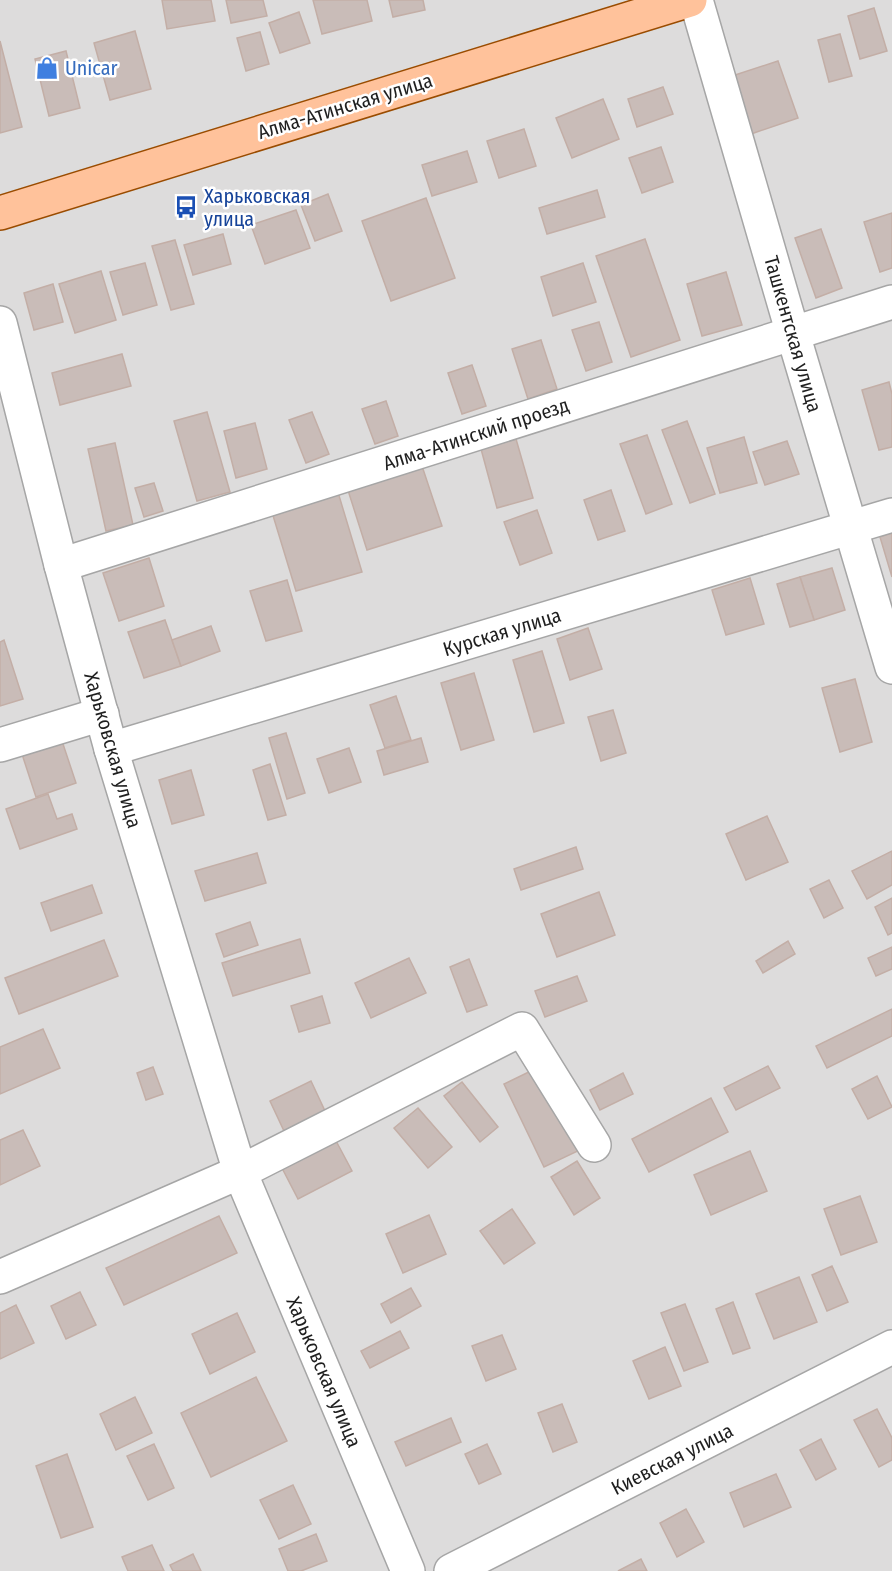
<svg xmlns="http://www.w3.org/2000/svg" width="892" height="1571" font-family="'Fira Sans Condensed',sans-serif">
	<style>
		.residential { fill: #dddcdc }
		.building { fill: #c9bcb8; stroke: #c3aea6; stroke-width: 1.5 }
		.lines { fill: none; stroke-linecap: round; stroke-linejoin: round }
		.minor-casing { stroke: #a6a6a6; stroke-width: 36 }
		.major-casing { stroke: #9a4c00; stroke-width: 36 }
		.minor { stroke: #fff; stroke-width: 33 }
		.major { stroke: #ffc29b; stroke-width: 33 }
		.labels { text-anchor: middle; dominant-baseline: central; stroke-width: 5; stroke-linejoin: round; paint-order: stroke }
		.shop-label { font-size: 20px; fill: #366cbe; stroke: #fff; text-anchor: start }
		.street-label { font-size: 20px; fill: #1f1f1f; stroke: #fff }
		.transit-label { font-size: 20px; fill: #164399; stroke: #fff; text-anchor: start }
	</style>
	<rect width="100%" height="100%" fill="#f1ebe5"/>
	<!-- residential -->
	<rect class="residential" x="0" y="0" width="892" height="1571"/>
	<!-- building -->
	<g class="building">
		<path d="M162,0H211L215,21L167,29Z"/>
		<path d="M226,0H263L267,16L231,23Z"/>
		<path d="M313,0H367L372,21L322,34Z"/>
		<path d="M389,0H423L425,10L393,17Z"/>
		<path d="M874,8L887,51L860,59L848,16Z"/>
		<path d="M299,12L310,43L280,53L269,23Z"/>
		<path d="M135,31L151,89L110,100L94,43Z"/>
		<path d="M260,32L269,64L246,71L237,38Z"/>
		<path d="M840,34L852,76L829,82L818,40Z"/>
		<path d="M0,41L22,127L0,133Z"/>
		<path d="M66,51L80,108L49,116L35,59Z"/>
		<path d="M778,61L798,118L751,134L732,76Z"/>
		<path d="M663,87L673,114L637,127L628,99Z"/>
		<path d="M603,99L619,139L572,158L556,118Z"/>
		<path d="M524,129L536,166L499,178L487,141Z"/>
		<path d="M661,147L673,182L642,193L629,158Z"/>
		<path d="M467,151L477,182L432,196L422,165Z"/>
		<path d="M597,190L605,217L547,234L539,208Z"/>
		<path d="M328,194L342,231L315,241L301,205Z"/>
		<path d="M426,198L455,278L391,301L362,221Z"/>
		<path d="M296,210L310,248L265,264L251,225Z"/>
		<path d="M892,213V268L880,272L864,222Z"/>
		<path d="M821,229L842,288L816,298L795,238Z"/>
		<path d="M223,234L231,264L193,275L184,245Z"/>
		<path d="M645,239L680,340L631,357L596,256Z"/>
		<path d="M175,240L194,304L171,310L152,246Z"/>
		<path d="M145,263L157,305L123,315L110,272Z"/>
		<path d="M583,263L596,302L553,316L541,277Z"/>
		<path d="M101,271L116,320L75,333L59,284Z"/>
		<path d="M726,272L742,325L702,336L687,284Z"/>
		<path d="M53,284L63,322L34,330L24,293Z"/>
		<path d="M599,322L612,362L586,371L572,330Z"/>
		<path d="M541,340L557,389L528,399L512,349Z"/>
		<path d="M122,354L131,386L60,405L52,373Z"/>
		<path d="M472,365L486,406L462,414L448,373Z"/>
		<path d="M889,382L892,394V447L879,450L862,390Z"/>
		<path d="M386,401L398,436L375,444L362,409Z"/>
		<path d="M207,412L230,492L197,501L174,421Z"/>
		<path d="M312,412L329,454L306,463L289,420Z"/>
		<path d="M687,421L715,494L690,503L662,430Z"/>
		<path d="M255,423L267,469L236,478L224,431Z"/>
		<path d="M647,435L672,504L646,514L620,444Z"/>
		<path d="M744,437L757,483L720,493L707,448Z"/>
		<path d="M516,439L533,498L497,508L481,449Z"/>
		<path d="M787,441L799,474L765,485L753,452Z"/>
		<path d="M115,443L133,525L106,531L88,449Z"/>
		<path d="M420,460L442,526L367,550L346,484Z"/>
		<path d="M154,483L163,511L144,517L135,488Z"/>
		<path d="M337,489L362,572L296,591L271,509Z"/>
		<path d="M611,490L625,531L598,540L584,500Z"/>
		<path d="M537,510L552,553L520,565L504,522Z"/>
		<path d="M892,533V577L880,537Z"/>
		<path d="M149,558L164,606L119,621L103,573Z"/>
		<path d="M832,568L845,610L814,620L800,577Z"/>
		<path d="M800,577L814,620L790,627L777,584Z"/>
		<path d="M750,578L764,624L726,635L712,590Z"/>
		<path d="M287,580L302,631L266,641L250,591Z"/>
		<path d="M165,620L181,666L144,678L128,632Z"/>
		<path d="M211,626L220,651L181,666L172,640Z"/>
		<path d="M588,628L602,669L570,680L557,639Z"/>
		<path d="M4,640L23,699L0,706V642Z"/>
		<path d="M542,651L564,723L534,732L513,660Z"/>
		<path d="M474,673L494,740L461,750L441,683Z"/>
		<path d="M855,679L872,742L840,752L822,688Z"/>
		<path d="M396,696L411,740L385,748L370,705Z"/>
		<path d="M613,710L626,753L601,761L588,717Z"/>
		<path d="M286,733L305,793L287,799L269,738Z"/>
		<path d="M60,735L76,783L36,797L20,748Z"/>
		<path d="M421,738L428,762L384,775L377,751Z"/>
		<path d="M349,748L361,782L329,793L317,759Z"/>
		<path d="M270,764L286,815L268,820L253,770Z"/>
		<path d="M191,770L204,815L172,824L159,780Z"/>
		<path d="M48,794L57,819L72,814L77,829L20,849L6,809Z"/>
		<path d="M767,816L788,862L746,880L726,834Z"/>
		<path d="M576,847L583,869L521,890L514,869Z"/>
		<path d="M892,851V885L867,899L852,871Z"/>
		<path d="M257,853L266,883L205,901L195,871Z"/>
		<path d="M829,880L843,908L824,918L810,889Z"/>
		<path d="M92,885L102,913L51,931L41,903Z"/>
		<path d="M599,892L615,935L557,957L541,914Z"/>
		<path d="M892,898V933L888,935L875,907Z"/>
		<path d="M250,922L258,945L224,957L216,934Z"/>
		<path d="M300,939L310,973L233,996L222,963Z"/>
		<path d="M104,940L118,976L19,1014L5,978Z"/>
		<path d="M788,941L795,954L763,973L756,961Z"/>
		<path d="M892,947V969L876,976L868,958Z"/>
		<path d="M409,958L426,993L371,1018L355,983Z"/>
		<path d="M469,959L487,1005L467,1012L450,967Z"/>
		<path d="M577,976L587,1001L545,1017L535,991Z"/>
		<path d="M322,996L330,1023L299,1032L291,1006Z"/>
		<path d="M892,1009V1036L827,1068L816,1046Z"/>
		<path d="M43,1029L60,1068L0,1094V1047Z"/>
		<path d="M541,1066L582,1149L544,1167L504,1084Z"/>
		<path d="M768,1066L780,1088L736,1110L724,1088Z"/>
		<path d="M153,1067L163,1094L146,1100L137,1073Z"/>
		<path d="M623,1073L633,1094L600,1110L590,1090Z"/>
		<path d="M877,1076L892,1107L868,1119L852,1089Z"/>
		<path d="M311,1081L325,1111L284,1131L270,1101Z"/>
		<path d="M462,1082L498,1127L480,1142L444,1096Z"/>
		<path d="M711,1098L728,1132L649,1172L632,1139Z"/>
		<path d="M418,1108L452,1147L428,1168L394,1128Z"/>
		<path d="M23,1130L40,1166L0,1185V1140Z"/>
		<path d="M335,1139L352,1171L298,1199L281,1166Z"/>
		<path d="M750,1151L767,1191L711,1215L694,1175Z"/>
		<path d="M577,1161L600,1198L574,1215L551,1177Z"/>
		<path d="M860,1196L877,1242L841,1255L824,1209Z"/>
		<path d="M512,1209L535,1243L504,1264L480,1231Z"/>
		<path d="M429,1215L446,1254L403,1273L386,1234Z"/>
		<path d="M219,1216L237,1253L124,1305L106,1268Z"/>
		<path d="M832,1266L848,1302L827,1311L812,1275Z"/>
		<path d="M799,1277L817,1322L774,1339L756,1294Z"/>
		<path d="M411,1288L421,1306L391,1323L381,1304Z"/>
		<path d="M80,1292L96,1325L66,1339L51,1306Z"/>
		<path d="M733,1302L750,1348L733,1354L716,1309Z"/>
		<path d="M685,1304L708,1362L684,1371L661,1313Z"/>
		<path d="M16,1305L34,1343L0,1359V1313Z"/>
		<path d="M237,1313L255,1352L210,1374L192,1334Z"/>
		<path d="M400,1331L409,1348L370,1368L361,1351Z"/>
		<path d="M502,1335L516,1369L486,1381L472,1346Z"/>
		<path d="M665,1347L681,1386L649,1399L633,1361Z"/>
		<path d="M256,1377L287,1441L211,1477L181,1413Z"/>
		<path d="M135,1397L152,1433L116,1450L100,1414Z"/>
		<path d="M562,1404L577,1442L553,1452L538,1413Z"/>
		<path d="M877,1409L892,1438V1460L879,1467L854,1420Z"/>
		<path d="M451,1418L461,1442L406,1466L395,1442Z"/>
		<path d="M821,1439L836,1469L816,1480L800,1450Z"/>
		<path d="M154,1444L174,1488L148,1500L127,1456Z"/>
		<path d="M487,1444L501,1474L479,1484L465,1454Z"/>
		<path d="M67,1454L93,1527L61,1538L36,1466Z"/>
		<path d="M776,1474L791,1507L744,1527L730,1493Z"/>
		<path d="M293,1485L311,1524L279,1539L260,1500Z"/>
		<path d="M686,1509L704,1542L677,1557L660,1523Z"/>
		<path d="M316,1534L327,1561L301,1571H288L279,1549Z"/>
		<path d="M152,1545L164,1571H128L122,1557Z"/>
		<path d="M193,1554L201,1571H173L170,1565Z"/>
		<path d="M641,1559L647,1571H618Z"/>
	</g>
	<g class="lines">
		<!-- minor casing -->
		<g class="minor-casing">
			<g id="minor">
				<path d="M696,0L793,334L892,667"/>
				<path d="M0,323L61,565L111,749L240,1172L408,1571"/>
				<path d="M61,565L892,302"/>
				<path d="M0,745L102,714"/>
				<path d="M111,749L892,515"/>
				<path d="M0,1277L240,1172L522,1029L594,1145"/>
				<path d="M451,1571L892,1347"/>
			</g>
		</g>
		<!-- major casing -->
		<g class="major-casing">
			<path id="major" d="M0,213L690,0"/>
		</g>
		<!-- minor -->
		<use href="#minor" class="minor"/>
		<!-- major -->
		<use href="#major" class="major"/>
	</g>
	<!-- icons -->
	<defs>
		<g id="shop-bare" transform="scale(1.8)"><path d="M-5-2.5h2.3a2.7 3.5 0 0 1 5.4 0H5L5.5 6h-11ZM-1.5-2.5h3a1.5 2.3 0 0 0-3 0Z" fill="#3f7fe0" stroke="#fff" stroke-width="2.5" paint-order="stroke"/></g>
		<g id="bus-bare" transform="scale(1.8)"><path d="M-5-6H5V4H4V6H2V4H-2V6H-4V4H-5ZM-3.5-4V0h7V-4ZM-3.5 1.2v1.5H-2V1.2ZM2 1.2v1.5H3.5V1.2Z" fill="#1a4fb4" stroke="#fff" stroke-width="2.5" paint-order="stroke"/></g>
	</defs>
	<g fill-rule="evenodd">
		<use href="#shop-bare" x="47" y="68"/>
		<use href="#bus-bare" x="186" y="207"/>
	</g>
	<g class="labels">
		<!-- shop labels -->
		<g class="shop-label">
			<text x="65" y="68">Unicar</text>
		</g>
		<!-- street labels -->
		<g class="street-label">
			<text transform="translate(345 106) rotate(-17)">Алма-Атинская улица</text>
			<text transform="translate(793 334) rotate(74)">Ташкентская улица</text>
			<text transform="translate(476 434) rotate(-18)">Алма-Атинский проезд</text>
			<text transform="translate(502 632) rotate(-17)">Курская улица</text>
			<text transform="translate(113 750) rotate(74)">Харьковская улица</text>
			<text transform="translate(324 1372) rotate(67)">Харьковская улица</text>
			<text transform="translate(672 1459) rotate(-27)">Киевская улица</text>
		</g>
		<!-- transit labels -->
		<g class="transit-label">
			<text x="204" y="196">Харьковская<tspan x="204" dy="23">улица</tspan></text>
		</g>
	</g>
</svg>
